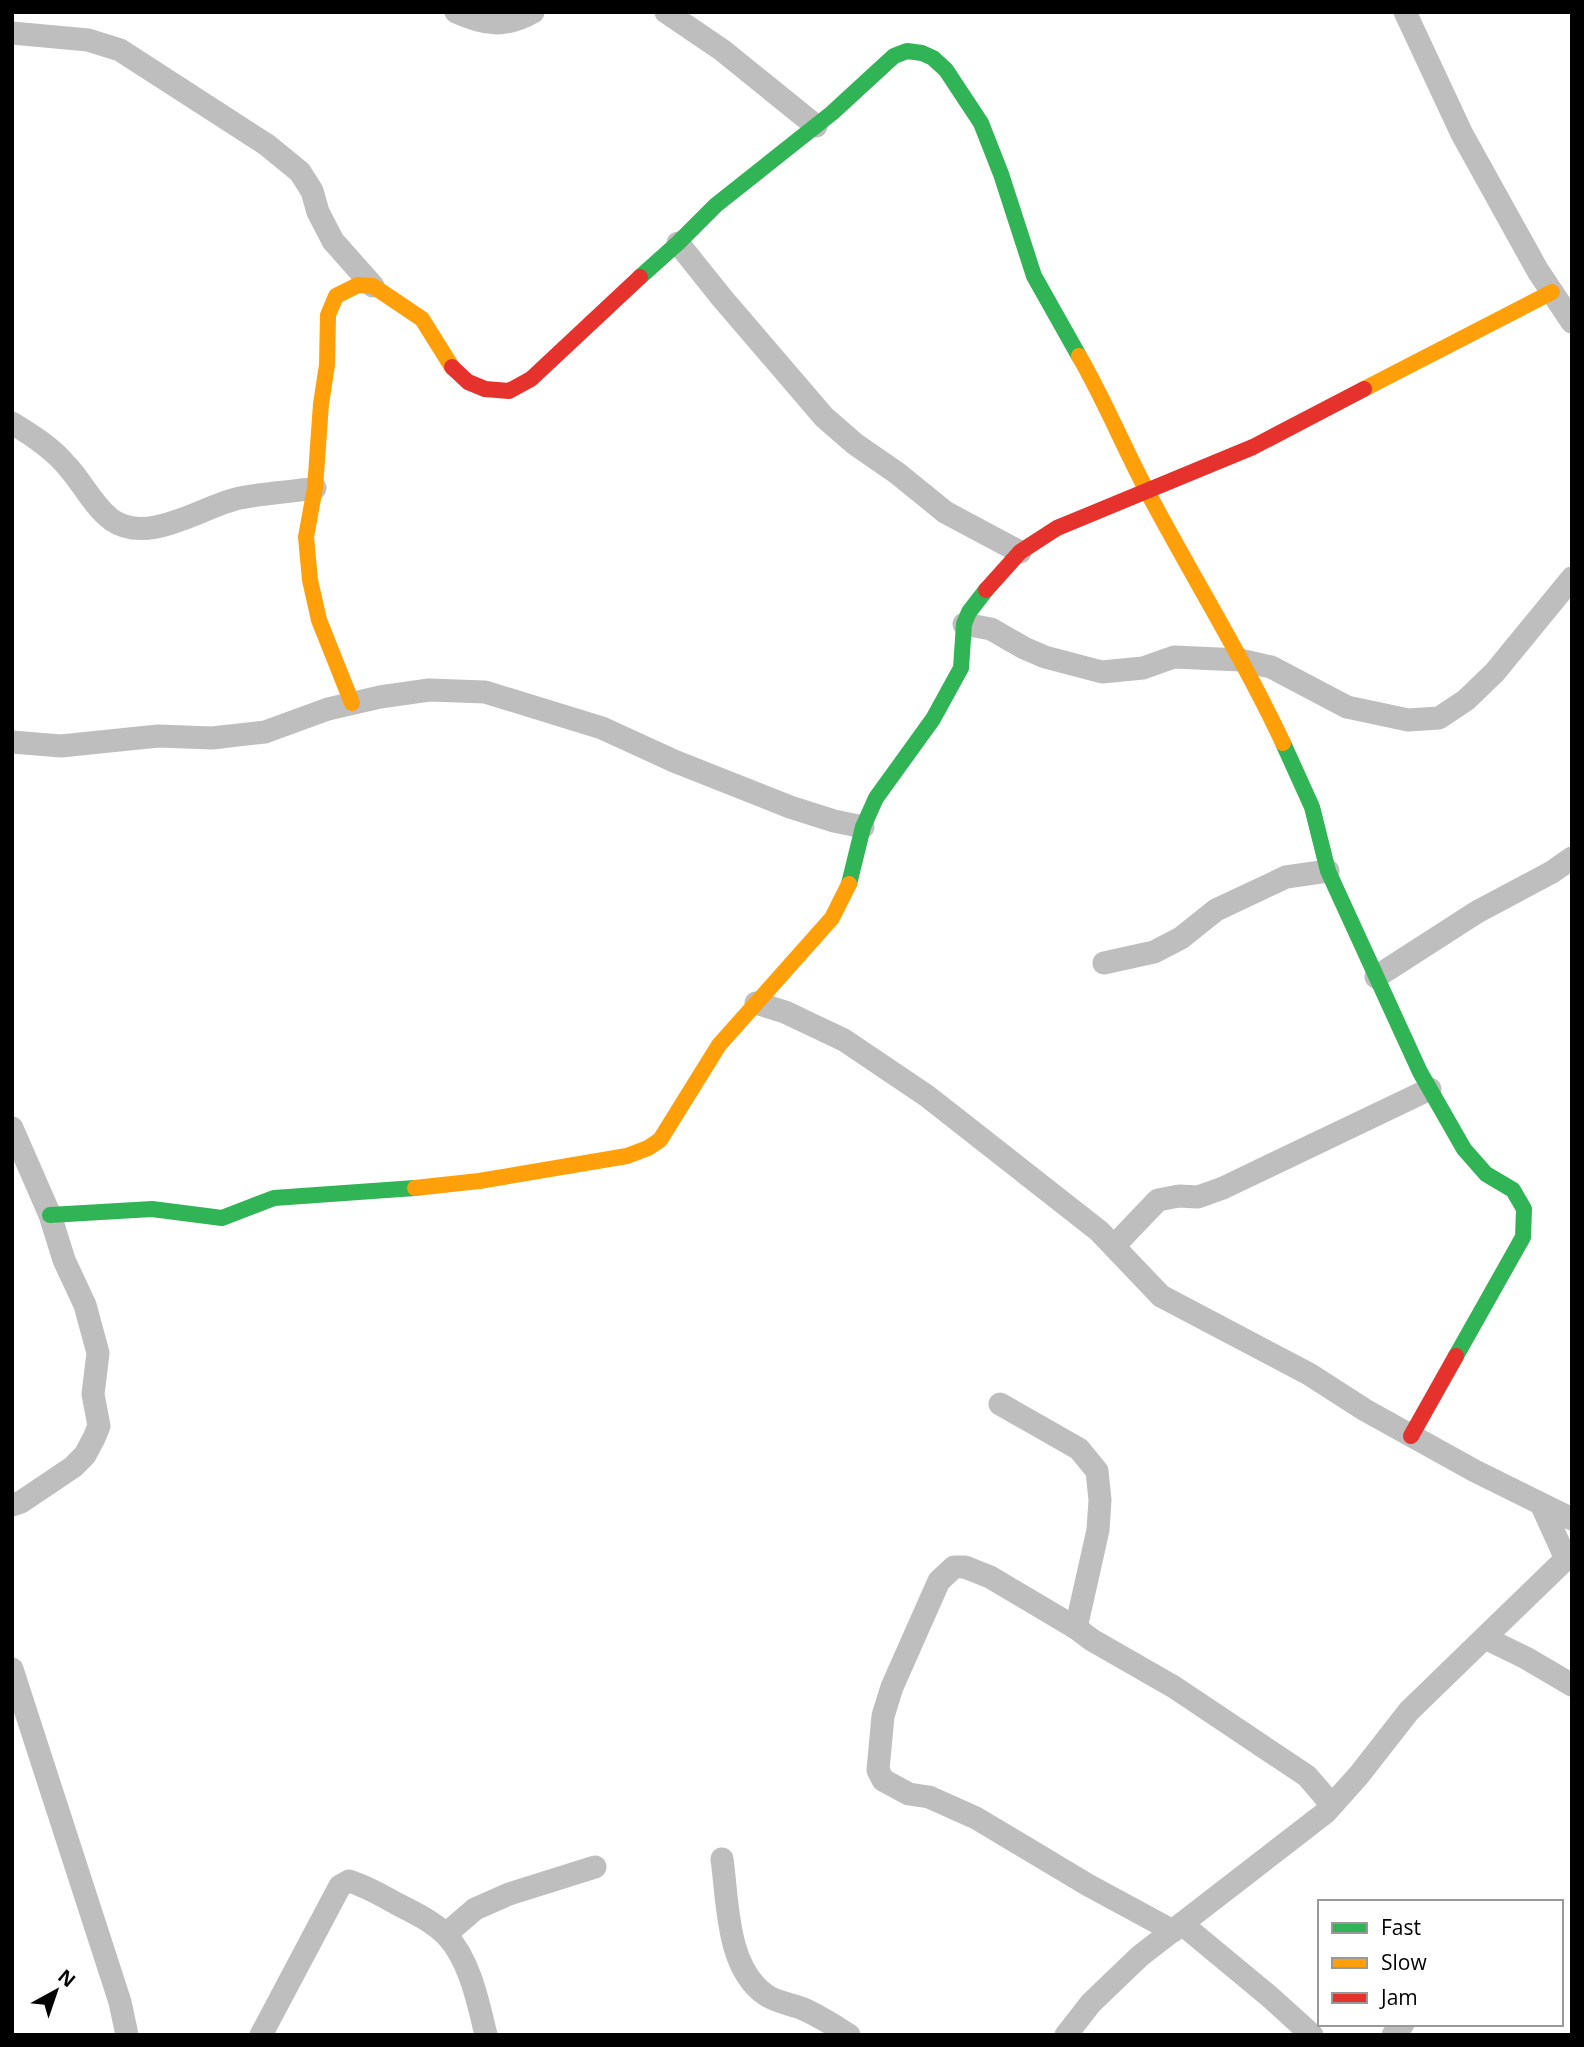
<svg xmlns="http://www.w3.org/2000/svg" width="1584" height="2047" font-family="'Open Sans',sans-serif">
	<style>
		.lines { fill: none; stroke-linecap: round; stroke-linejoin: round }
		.street { stroke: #bebebe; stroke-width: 23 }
		.fast { stroke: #30b455; stroke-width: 16 }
		.slow { stroke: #ff9f0a; stroke-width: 16 }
		.jam { stroke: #e5322d; stroke-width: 16 }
	</style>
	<rect width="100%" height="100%" fill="#fff"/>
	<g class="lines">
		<!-- street -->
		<g class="street">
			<path d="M456,12C485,25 505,28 533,12"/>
			<path d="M666,12L722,50L816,126"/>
			<path d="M1405,12L1462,134L1538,271L1572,322"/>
			<path d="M12,33L88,40L120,50L267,145L300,172L312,191L318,212L333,241L373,286"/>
			<path d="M678,243L722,298L824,417L855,444L897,473L945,512L1020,552"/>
			<path d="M12,423C32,435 52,448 67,466C83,483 93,506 112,520C149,546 204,505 240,498C265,493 291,492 315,488"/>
			<path d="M964,624L991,629L1024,648L1045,657L1102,672L1143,668L1174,657L1240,660L1271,667L1347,707L1408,720L1439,718L1466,700L1495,672L1572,578"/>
			<path d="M12,742L61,746L158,736L212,738L265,732L328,709L380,697L429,690L485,692L602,728L674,761L790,807L834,821L863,827"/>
			<path d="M1104,963L1154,952L1181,938L1216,910L1286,877L1328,871"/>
			<path d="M1376,977L1477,912L1552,872L1572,858"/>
			<path d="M756,1003L785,1012L844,1040L927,1096L1099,1231L1161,1296L1309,1374L1365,1410L1475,1471L1572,1519"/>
			<path d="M12,1128L50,1215L64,1260L85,1305L98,1353L93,1394L99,1426L94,1438L85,1455L73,1467L21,1502L12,1505"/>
			<path d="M1114,1246L1158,1200L1179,1196L1198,1197L1223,1188L1430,1089"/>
			<path d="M1000,1404L1079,1449L1097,1471L1100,1500L1098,1530L1076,1628"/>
			<path d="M1542,1506L1566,1559"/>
			<path d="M1485,1638L1526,1658L1572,1685"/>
			<path d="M12,1669L120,2002L127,2035"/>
			<path d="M722,1859C728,1901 726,1968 766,1995C776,2002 790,2004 801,2008C818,2015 833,2025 849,2035"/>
			<path d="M1182,1924L1270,1997L1312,2035"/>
			<path d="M1173,1931L1088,1885L976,1818L929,1797L909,1794L883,1780L878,1770L883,1716L892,1687L939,1581L954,1567H965L990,1577L1076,1628L1092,1640L1174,1687L1307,1776L1332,1805"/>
			<path d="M446,1934L475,1909L509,1894L595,1867"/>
			<path d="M261,2035L340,1886L349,1881C366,1886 381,1895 397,1904C413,1912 434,1922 447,1936C470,1961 478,2002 486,2035"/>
			<path d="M1066,2035L1091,2003L1140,1956L1325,1813L1359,1775L1409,1711L1572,1553"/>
			<path d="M1393,2035L1403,2024"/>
		</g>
		<!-- fast -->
		<g class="fast">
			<path d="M640,277L678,243L716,205L832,113L894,56L907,51L922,53L933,58L946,70L981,123L1001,174L1034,276L1079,356"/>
			<path d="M1283,743L1312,807L1328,871L1420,1072L1464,1149L1486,1174L1513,1190L1524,1209L1523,1237L1456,1356"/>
			<path d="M849,884L863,827L876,798L933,719L961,668L964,624L969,612L986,590"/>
			<path d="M50,1215L152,1209L222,1218L274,1198L415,1188"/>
		</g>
		<!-- slow -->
		<g class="slow">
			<path d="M1079,356C1107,404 1127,456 1154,504C1197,584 1245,662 1283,743"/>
			<path d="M1364,389L1552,292"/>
			<path d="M352,703L319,620L310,580L306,537L315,488L321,404L327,365L328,315L336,296L358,285L373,286L422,319L452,367"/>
			<path d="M415,1188L479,1181L627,1156L648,1148L660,1140L719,1045L832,918L849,884"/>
		</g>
		<!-- jam -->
		<g class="jam">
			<path d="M452,367L468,382L485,389L509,391L531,379L640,277"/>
			<path d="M986,590L1020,552L1057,528L1253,447L1364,389"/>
			<path d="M1411,1436L1456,1356"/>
		</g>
	</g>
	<!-- border -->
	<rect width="1584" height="2047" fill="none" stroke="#000000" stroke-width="28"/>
	<!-- legend -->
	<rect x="1318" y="1900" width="245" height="126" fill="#ffffff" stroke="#999999" stroke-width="2"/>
	<rect x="1332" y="1923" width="35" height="10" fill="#30b455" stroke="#999999" stroke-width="2"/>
	<text x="1381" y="1935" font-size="21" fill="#000000">Fast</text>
	<rect x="1332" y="1958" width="35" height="10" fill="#ff9f0a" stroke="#999999" stroke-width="2"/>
	<text x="1381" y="1970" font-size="21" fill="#000000">Slow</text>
	<rect x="1332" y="1993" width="35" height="10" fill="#e5322d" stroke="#999999" stroke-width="2"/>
	<text x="1381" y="2005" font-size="21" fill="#000000">Jam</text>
	<!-- north arrow -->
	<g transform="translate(56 1991) rotate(40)" stroke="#ffffff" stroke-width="5" paint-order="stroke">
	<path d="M0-5L12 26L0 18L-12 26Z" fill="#000000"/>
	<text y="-10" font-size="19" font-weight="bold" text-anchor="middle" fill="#000000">N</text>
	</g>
</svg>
